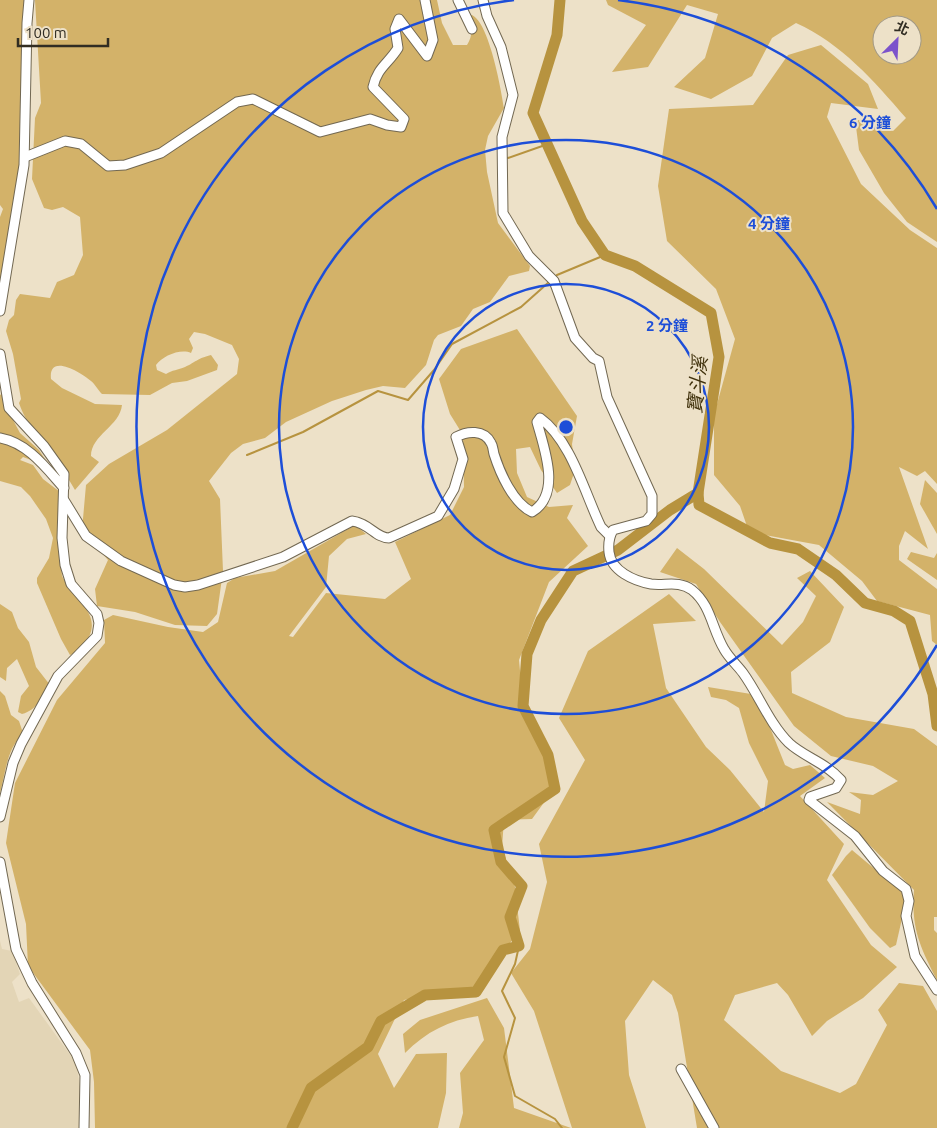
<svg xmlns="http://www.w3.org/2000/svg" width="937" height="1128" font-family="Ubuntu,'Noto Sans TC',sans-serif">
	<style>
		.built { fill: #e3d5b6 }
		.green { fill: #d3b269; fill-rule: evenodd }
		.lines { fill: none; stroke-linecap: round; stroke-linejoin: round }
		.stream { stroke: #b7933f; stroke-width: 2 }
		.river { stroke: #b7933f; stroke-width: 11 }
		.minor-casing { stroke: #726852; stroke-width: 11 }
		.minor { stroke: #fff; stroke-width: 9 }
		.ring { fill: none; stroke: #1d4ed8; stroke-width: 2.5 }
		.labels { text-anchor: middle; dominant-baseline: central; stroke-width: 4; stroke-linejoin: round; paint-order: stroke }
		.water-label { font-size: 19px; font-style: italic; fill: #41320d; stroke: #ede1c8 }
		.centre { fill: #1d4ed8; stroke: #ede1c8; stroke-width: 2.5 }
		.ring-label { font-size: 15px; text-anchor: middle; font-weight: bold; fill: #1d4ed8; stroke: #ede1c8; stroke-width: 4; stroke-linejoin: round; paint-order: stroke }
	</style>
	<rect width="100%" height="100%" fill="#ede1c8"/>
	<!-- built -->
	<path class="built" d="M0,941L2,949L12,951L20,974L12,982L19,1002L29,998L76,1063L81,1092V1128H0Z"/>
	<!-- green -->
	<g class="green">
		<path d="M0,0H27L26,107L15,209L6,245L4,290L0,310V217L3,209L0,205Z"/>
		<path d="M35,0H437L442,23L453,45H467C474,34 471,28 467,16L472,15C489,23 501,88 504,108L488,136L485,150L487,172L498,223L530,266L529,271L509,276L490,302L473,309L461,326L438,335L434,340L426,365L405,388L383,386L366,390L332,401L286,422L265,438L243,444L231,453L209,481L220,499L223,571L217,614L207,626L175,625L135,612L97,606L95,589L108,560L82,530L86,485L109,464L167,430L237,374L239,359L232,345L205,334L194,332L189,339L193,348L191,353C181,348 162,356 156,365L157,370L166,374C172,370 178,370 185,367C196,362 196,359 211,355L218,365L217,370L187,381L172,383L150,395L102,394C98,390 95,384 91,381C82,373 48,352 51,379L62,388L95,404L122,405C120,426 91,435 91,456L99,462L75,490C60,462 28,431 19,403L21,399L13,354L6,331L9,320L14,315L16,300L20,294L50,298L57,282L74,275L83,255L80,217L63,207L52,210L44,208L32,179L35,118L41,103Z"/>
		<path d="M606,0H937V242L907,222L884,193L859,150L855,119L893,131L906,118C873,80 842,44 796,23L772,38L752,76L711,99L674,87L705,58L718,14L687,5L648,67L612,72L646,25L608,5ZM882,25H912V55H882Z"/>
		<path d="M821,45L868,84L878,109L831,103L827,117L861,184L910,230L937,248V484L925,471L917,476L899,467L928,549L905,531L899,546V560L937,589V645L932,641L930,615L877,601L862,581L819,545L749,532L740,506L714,475V415L735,339L716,289L667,241L658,186L669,109L753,105L788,55Z"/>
		<path d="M517,329L577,416L572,444L575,470L570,485L557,493L541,470L530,447L516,449L517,473L527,497L549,507L573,505L567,518L588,546L549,582L519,660L523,703L541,743L556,786L532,819L504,820L502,847L515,887L520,931L504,950L483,985L404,1000L378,1054L394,1088L416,1054L447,1053L446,1093L438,1128H95L94,1082L90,1050L28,966L26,924L6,843L15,783L57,700L105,643L104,620L113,615L168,627L203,632L218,622L227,583L235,578L275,571L355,525L366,534L347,539L329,556L326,587L289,636L293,637L326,593L385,599L411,579L395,542L450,515L464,487L463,435L450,414L439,379L461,349Z"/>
		<path d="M5,392L12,418L20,433L39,450L50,467L23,457L20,460L33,465L43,479L60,492L57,525L62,576C73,599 106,615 85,643C81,648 77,653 70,655L61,639L37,583V578L49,558L53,538L46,519L30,496L21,487L0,481V395Z"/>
		<path d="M925,480L937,493V534L920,504Z"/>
		<path d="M677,548L704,569L782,645L803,622L816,596L797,578L810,571L844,607L830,642L791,672L792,693L846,717L914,729L937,746V917H934V930L937,933V980C920,947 911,928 914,890L827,802L860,814L861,800L849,792L873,795L898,781L873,766L831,756L794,726L720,622L696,584L660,572Z"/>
		<path d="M911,552L934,558L937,553V580L907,559Z"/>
		<path d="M669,594L696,621L653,624L666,688L706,747L730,770L764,812L768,781L749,743L739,708L726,700L711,697L708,687L751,694L765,715L785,765L793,769L810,765L825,778L800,796L844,844L827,880L871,945L897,967L863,998L827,1021L812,1036L788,995L777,983L735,995L724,1020L781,1071L840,1093L856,1084L887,1025L878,1010L899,983L923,986L937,1011V1128H697L678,1013L672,995L653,980L625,1021L629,1075L646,1128H572L534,1011L511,973L530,949L547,882L539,844L585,760L559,718L588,651Z"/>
		<path d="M0,604L12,612L18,628L29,642L36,667L50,685C40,697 38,710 22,714L18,712L21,696L29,686L17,659L7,668L6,681L0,677Z"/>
		<path d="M0,691L5,696L11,715L19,721L23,733C6,751 6,771 0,793Z"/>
		<path d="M852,850L901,891L906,901L896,945L890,948L870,928L832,875L846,856Z"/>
		<path d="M487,998L504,1028L514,1108L571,1128H459L463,1113L460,1073L484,1040L478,1016C449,1020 426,1032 405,1053L403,1034L420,1020Z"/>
	</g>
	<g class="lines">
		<!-- stream -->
		<g class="stream">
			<path d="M508,158L548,144"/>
			<path d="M557,275L605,255"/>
			<path d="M247,455L303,432L378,391L408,400L434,370L452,344L521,307L549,282"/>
			<path d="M519,946L515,964L502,991L515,1018L504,1057L515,1096L555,1119L562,1128"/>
		</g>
		<!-- river -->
		<g class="river">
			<path d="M560,0L557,35L533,113L582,221L605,255L635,266L711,313L719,357L698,493L699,505L770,543L798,549L836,575L865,603L894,611L910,621L933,694L937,726"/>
			<path d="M292,1128L311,1088L368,1047L381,1021L425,995L476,992L503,950L519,946L510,917L522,886L501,862L494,830L555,789L548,755L523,706L527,654L541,620L573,571L618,550L670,510L698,493"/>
		</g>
		<!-- minor casing -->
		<g class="minor-casing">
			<g id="minor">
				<path d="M458,0L472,29"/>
				<path d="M483,0L487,16L501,47L513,95L502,137L503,213L529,256L554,281L575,338L593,358L599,361L607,397L652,496V514L646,521L613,530C609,537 608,543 609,552C611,571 634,581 651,584C665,586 679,580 692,590C711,605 712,629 724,649C729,658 737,665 743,673C759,695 769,723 789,743C804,757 825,762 841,780L836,788L810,797L809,800L855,836L883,871L906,889L909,901L906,916L915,956L937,990"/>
				<path d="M25,157L65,141L81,144L108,166L125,165L161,153L237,102L253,99L320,132L370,119L387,125L401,127L404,119L373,87C377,68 388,64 398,48L395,29L399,19L427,56L433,40L425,0"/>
				<path d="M0,311L24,165L27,23L29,0"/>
				<path d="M0,354L9,408L44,446L64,474L62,538L65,565L71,584L97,614L99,623L97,636L58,676L21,744L13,763L0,817"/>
				<path d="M0,438C28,443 46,468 64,488"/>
				<path d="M64,500L86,536L121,561L174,585L185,587L198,585L283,557L352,521C369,523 376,538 389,538L438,516L454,489L463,459L456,437C467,431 484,429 491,443C493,446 493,450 494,454C500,473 513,503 532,512C562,494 544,448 537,422L540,418C571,440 585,494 601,527L609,535"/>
				<path d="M0,862L16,949L32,983L76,1053L85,1075L84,1128"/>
				<path d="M681,1069L714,1128"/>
			</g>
		</g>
		<!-- minor -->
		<use href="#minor" class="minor"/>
	</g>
	<!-- distance rings -->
	<g class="ring">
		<circle cx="566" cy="427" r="143"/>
		<circle cx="566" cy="427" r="287"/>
		<path d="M937 645A430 430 0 1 1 514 0M618 0A430 430 0 0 1 937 209"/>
	</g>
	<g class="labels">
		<!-- water labels -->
		<g class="water-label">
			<text transform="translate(697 385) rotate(-84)">寶斗溪</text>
		</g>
	</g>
	<circle cx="566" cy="427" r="8" class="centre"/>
	<g class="ring-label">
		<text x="870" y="128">6 分鐘</text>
		<text x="769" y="229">4 分鐘</text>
		<text x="667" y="331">2 分鐘</text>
	</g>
	<!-- north arrow -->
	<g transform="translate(897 40) rotate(24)"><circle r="24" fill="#ede1c8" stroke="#a29986"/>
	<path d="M0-4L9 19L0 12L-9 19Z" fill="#7c52cb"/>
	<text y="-8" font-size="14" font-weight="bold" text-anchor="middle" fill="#312d23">北</text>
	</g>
	<!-- scale -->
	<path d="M18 38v8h90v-8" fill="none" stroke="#312d23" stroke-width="2.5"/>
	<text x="25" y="38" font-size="15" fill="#312d23" stroke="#ede1c8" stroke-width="4" paint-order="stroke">100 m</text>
</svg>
